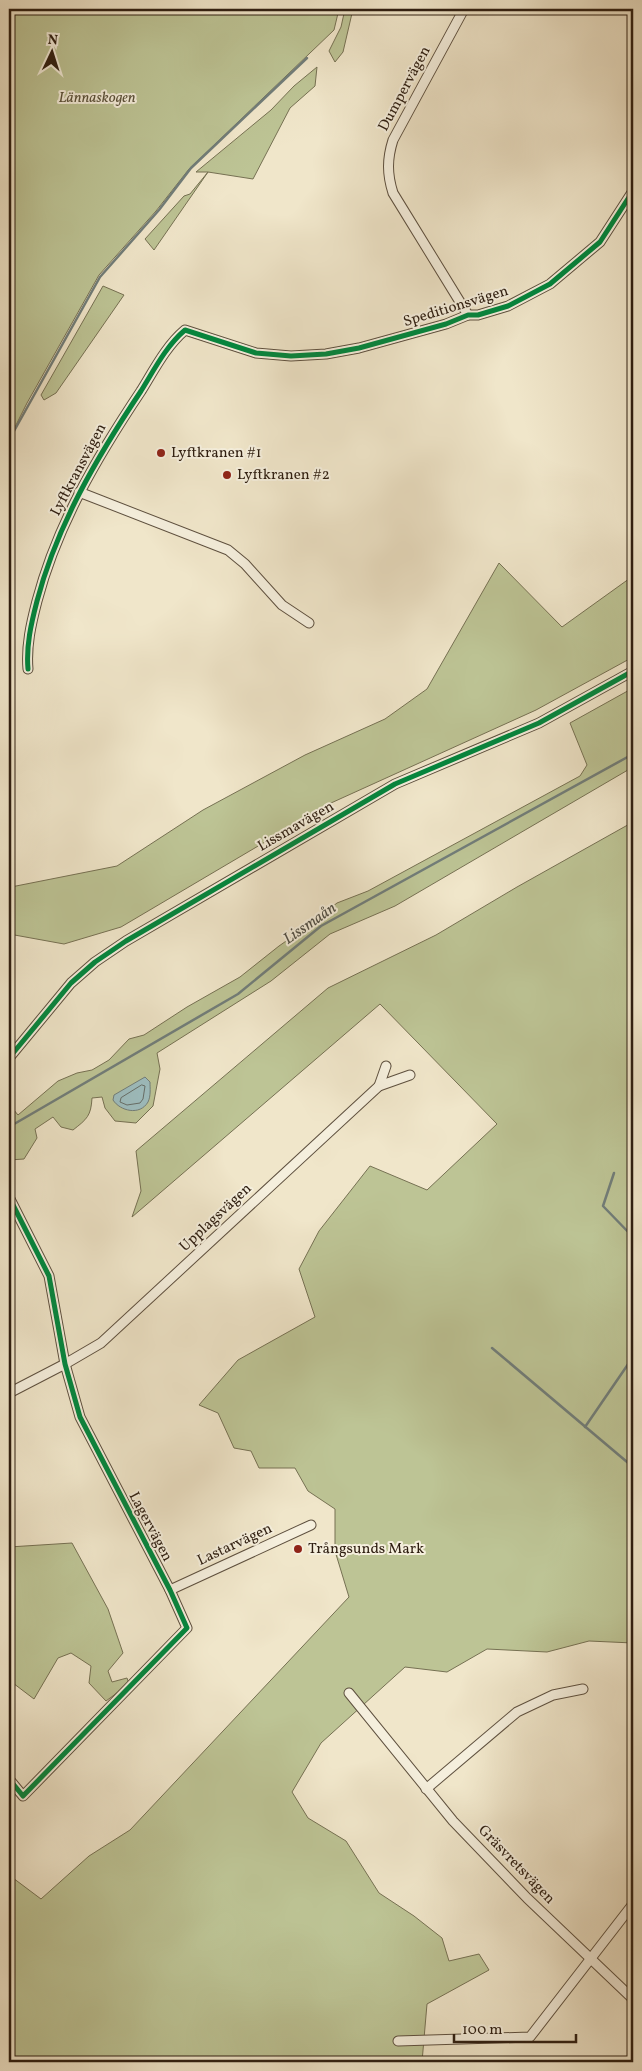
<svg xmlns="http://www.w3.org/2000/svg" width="642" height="2071" font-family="Vollkorn,serif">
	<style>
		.green { fill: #bdc495; stroke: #767153 }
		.water { fill: #9dbdbf; stroke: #717d79 }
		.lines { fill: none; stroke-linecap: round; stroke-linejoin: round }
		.shore { stroke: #666e68; stroke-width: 1 }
		.stream { stroke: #717d79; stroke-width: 2.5 }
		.minor-casing { stroke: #5e503f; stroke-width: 11 }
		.minor { stroke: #f5efdd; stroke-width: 9 }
		.cycleway-casing { stroke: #f5efdd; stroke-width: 8 }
		.cycleway { stroke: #00873e; stroke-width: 5 }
		.poi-dot { fill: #8f2418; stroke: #f5efdd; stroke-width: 2 }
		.labels { text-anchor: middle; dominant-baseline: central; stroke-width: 4; stroke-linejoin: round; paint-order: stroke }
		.street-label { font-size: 15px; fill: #2e1e11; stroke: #f5efdd }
		.park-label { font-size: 15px; font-style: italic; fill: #595039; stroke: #f5efdd }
		.poi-label { font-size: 15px; fill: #2e1e11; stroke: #f5efdd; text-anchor: start }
		.water-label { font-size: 16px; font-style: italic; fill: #4f4e45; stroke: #f5efdd }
	</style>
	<rect width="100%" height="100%" fill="#f0e6ca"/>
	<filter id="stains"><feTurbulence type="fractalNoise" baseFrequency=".004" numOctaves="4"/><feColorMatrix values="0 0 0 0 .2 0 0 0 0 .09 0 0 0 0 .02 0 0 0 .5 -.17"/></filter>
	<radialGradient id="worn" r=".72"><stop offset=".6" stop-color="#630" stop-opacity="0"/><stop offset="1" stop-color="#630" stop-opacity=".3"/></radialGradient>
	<!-- green -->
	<g class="green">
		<path d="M9,9H339L334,30L189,169L156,211L99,275L27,403L9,439Z"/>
		<path d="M345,9H353L343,52L335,62L329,51L341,27Z"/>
		<path d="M317,67L315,86L290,108L253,179L208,172L154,250L145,239L184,196L190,194L208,172H196L271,110L294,86Z"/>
		<path d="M103,286L124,295L56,393L44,400L41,395Z"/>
		<path d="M499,563L562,627L633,576V657L536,710L331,803L121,927L64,944L9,934V884L11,887L117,866L203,810L305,755L385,719L427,689Z"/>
		<path d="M633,688V767L395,906L330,934L271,981L157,1053L160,1069L153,1106L136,1123L115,1121L105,1108L102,1097L92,1098C91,1116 87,1119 73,1130L61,1127L53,1117L35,1129L37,1138L24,1159L9,1160V1104L18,1115L58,1081L77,1073L92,1070L109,1060L129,1039L144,1035L187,1007L240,977L279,946L312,923L337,903L368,891L580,776L587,765L570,723Z"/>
		<path d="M633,822V1643L589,1641L547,1652L487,1649L447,1672L405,1667L321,1743L292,1792L308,1818L346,1841L379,1893L414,1916L442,1938L449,1961L479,1954L489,1970L427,2004L422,2062H9V1875L41,1899L89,1856L130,1830L349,1597L335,1551V1509L308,1491L295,1468H259L251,1451L234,1448L218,1413L199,1405L238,1360L315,1317L299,1269L319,1231L370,1166L427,1190L497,1124L380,1004L132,1217L141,1191L136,1151L328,988L436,935L517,887Z"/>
		<path d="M72,1543L108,1609L123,1653L108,1671L112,1682L127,1678L129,1684L106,1701L89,1683L91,1666L71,1653L58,1658L34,1699L9,1680V1547Z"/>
	</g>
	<!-- water -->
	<path class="water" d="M145,1077L150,1082C150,1088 151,1096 148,1102C140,1116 120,1111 113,1100L114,1095Z"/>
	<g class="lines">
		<!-- shore -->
		<path class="shore" d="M142,1085L145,1086L143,1099L140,1103L127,1105L120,1102L121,1098Z"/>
		<!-- stream -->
		<g class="stream">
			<path d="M9,440L100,277L159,210L191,168L307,58"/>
			<path d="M9,1127L238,994L321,926L633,754"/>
			<path d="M614,1173L603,1206L633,1237"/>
			<path d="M492,1348L633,1467"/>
			<path d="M585,1427L633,1357"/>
			<path d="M633,1485L630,1489L633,1492"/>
		</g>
		<!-- minor casing -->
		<g class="minor-casing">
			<g id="minor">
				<path d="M464,9L393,140C387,159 387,174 393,193L468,315"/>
				<path d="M79,492L228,550L245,564L282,605L309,623"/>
				<path d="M28,669C26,646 31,624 37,601C57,525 97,457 141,391C154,370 166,346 185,330L256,353L291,356L326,354L359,348L446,324L468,315H478L508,306L550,284L600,242L633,191"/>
				<path d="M9,1058L71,983L95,962L126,941L395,784L539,723L633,671"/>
				<path d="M379,1086L386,1066"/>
				<path d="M9,1197L49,1276L65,1364L80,1417L170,1590L187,1628L23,1796L9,1779"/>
				<path d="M9,1393L65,1364L101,1343L379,1086L410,1075"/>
				<path d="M170,1590L311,1525"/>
				<path d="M349,1693L453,1821L527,1898L633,1999"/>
				<path d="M426,1789L517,1712L553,1695L583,1689"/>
				<path d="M398,2041L530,2037L633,1904"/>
			</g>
		</g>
		<!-- minor -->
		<use href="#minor" class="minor"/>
		<!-- cycleway casing -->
		<g class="cycleway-casing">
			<g id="cycleway">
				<path d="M28,669C26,646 31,624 37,601C57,525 97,457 141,391C154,370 166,346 185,330L256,353L291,356L326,354L359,348L446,324L468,315H478L508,306L550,284L600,242L633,191"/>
				<path d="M9,1058L71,983L95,962L126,941L395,784L539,723L633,671"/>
				<path d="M9,1197L49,1276L65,1364L80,1417L170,1590L187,1628L23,1796L9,1779"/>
			</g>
		</g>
		<!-- cycleway -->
		<use href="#cycleway" class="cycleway"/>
	</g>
	<!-- markers -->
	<g class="poi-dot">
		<circle cx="161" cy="453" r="5"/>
		<circle cx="227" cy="475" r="5"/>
		<circle cx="298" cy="1549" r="5"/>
	</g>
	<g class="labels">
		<!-- street labels -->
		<g class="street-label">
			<text transform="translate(405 89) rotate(-62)">Dumpervägen</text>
			<text transform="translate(456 307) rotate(-17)">Speditionsvägen</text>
			<text transform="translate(79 470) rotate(-62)">Lyftkransvägen</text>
			<text transform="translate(296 827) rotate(-30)">Lissmavägen</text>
			<text transform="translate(216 1218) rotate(-43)">Upplagsvägen</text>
			<text transform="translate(150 1527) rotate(62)">Lagervägen</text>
			<text transform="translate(235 1545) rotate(-25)">Lastarvägen</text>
			<text transform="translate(516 1865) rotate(46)">Gräsvretsvägen</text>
		</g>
		<!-- park labels -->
		<g class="park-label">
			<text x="97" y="98">Lännaskogen</text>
		</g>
		<!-- poi labels -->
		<g class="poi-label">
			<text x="171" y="453">Lyftkranen #1</text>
			<text x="237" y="475">Lyftkranen #2</text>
			<text x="308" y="1549">Trångsunds Mark</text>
		</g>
		<!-- water labels -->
		<g class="water-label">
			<text transform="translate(310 924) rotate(-35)">Lissmaån</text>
		</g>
	</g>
	<!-- margin -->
	<rect width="642" height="2071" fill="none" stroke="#f0e6ca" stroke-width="30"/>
	<rect x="10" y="10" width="622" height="2051" fill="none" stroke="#2e1e11" stroke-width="2.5"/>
	<rect x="15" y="15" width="612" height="2041" fill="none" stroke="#2e1e11"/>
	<!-- north arrow -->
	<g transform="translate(52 52) rotate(4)" stroke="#f5efdd" stroke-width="4" paint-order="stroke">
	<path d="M0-4L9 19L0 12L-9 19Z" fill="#2e1e11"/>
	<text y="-8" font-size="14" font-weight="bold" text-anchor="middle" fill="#2e1e11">N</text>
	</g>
	<!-- scale -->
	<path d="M454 2034v8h122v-8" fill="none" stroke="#2e1e11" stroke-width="2.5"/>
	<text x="462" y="2034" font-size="15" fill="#2e1e11" stroke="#f5efdd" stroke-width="4" paint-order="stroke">100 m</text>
	<rect width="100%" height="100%" filter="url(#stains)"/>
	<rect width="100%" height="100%" fill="url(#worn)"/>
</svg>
